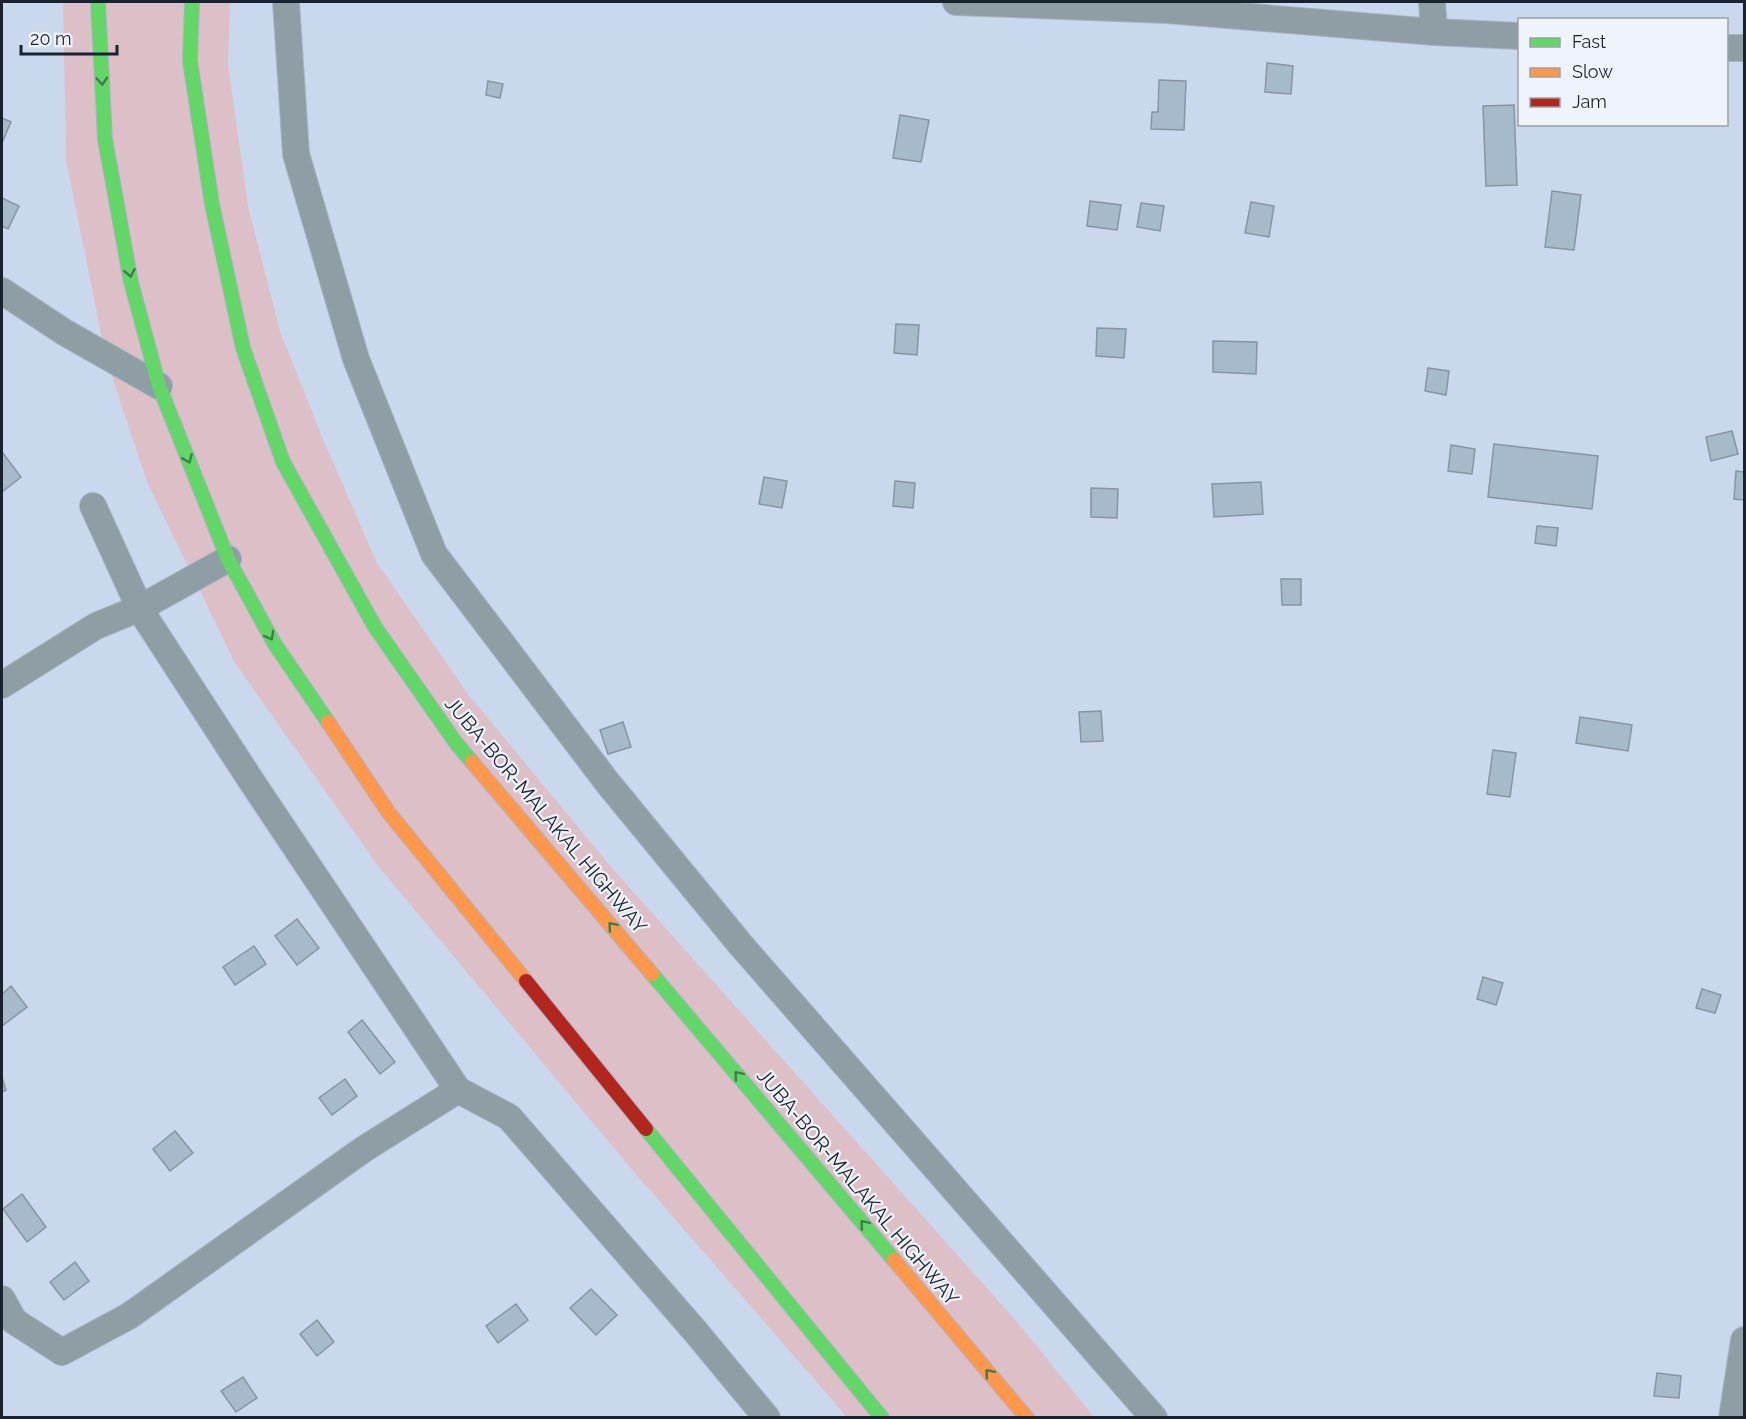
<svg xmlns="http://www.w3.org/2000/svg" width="1746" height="1419" font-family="Raleway,sans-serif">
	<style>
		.green { fill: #ddbfc8 }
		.building { fill: #a6bacc; stroke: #8794a3; stroke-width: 1.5 }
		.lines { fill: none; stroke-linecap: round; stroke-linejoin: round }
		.street-casing { stroke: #a9b4c5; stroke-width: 28 }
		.fast-casing { stroke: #a9b4c5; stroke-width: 16 }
		.slow-casing { stroke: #a9b4c5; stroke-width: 16 }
		.jam-casing { stroke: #a9b4c5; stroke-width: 16 }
		.street { stroke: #8f9da4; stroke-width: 26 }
		.fast { stroke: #63d668; stroke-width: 14 }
		.slow { stroke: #ff974d; stroke-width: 14 }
		.jam { stroke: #b3261e; stroke-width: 14 }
		.oneway { stroke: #3e7c4c }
		.labels { text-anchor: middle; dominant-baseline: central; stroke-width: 4.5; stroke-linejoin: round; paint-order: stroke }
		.street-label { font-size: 20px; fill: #192230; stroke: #eff4fc }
	</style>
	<rect width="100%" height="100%" fill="#cad8ed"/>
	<!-- green -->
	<path class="green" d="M63,2H230L228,64L248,206L280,331L322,437L377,563L468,694L612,868L1019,1324L1094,1417H847L634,1172L378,866L235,663L147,482L106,358L66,160Z"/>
	<!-- building -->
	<g class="building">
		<path d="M1267,63L1293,66L1291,94L1265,92Z"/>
		<path d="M1159,80L1186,81L1184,130L1151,129L1152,112H1158Z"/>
		<path d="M488,81L503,84L500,98L486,95Z"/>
		<path d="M1514,105L1517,185L1486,186L1483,106Z"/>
		<path d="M900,115L929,120L921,162L893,158Z"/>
		<path d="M2,118L11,122L2,143Z"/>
		<path d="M1552,191L1581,195L1574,250L1545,247Z"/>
		<path d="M2,198L19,206L8,229L2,226Z"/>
		<path d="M1090,201L1121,205L1117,230L1087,226Z"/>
		<path d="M1251,202L1274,206L1269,237L1245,233Z"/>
		<path d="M1141,203L1164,206L1160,231L1137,227Z"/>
		<path d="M896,324L919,325L917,355L894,353Z"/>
		<path d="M1097,328L1126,329L1124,358L1096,356Z"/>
		<path d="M1213,341L1257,342L1256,374L1213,372Z"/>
		<path d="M1428,368L1449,371L1446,395L1425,391Z"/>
		<path d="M1732,431L1738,454L1711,461L1706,437Z"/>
		<path d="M1494,444L1598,456L1592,509L1488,497Z"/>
		<path d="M1451,445L1475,449L1472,474L1448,471Z"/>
		<path d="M2,452L21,477L2,492Z"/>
		<path d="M1736,471L1744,472V500L1734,499Z"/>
		<path d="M764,477L787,481L782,508L759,504Z"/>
		<path d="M895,481L915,483L913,508L893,506Z"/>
		<path d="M1261,482L1263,514L1214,517L1212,484Z"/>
		<path d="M1091,488L1118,489L1117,518L1091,517Z"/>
		<path d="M1537,526L1558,528L1556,546L1535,543Z"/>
		<path d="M1281,579H1301V605H1282Z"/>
		<path d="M1101,711L1103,741L1081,742L1079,712Z"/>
		<path d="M1580,717L1632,725L1628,751L1576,743Z"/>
		<path d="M623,722L631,747L608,754L600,730Z"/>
		<path d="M1493,750L1516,753L1510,797L1487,794Z"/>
		<path d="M297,919L319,948L297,965L275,936Z"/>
		<path d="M254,946L266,964L235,985L223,967Z"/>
		<path d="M1483,977L1503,983L1496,1005L1477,999Z"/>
		<path d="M11,986L27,1007L2,1026V994Z"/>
		<path d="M1702,989L1721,995L1715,1013L1696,1008Z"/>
		<path d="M362,1020L395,1062L380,1074L348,1032Z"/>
		<path d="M2,1077L6,1090L2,1092Z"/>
		<path d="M345,1079L357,1096L332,1115L319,1098Z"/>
		<path d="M175,1131L193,1153L170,1171L153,1149Z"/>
		<path d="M22,1194L46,1227L27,1242L3,1209Z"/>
		<path d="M75,1262L89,1281L64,1300L50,1282Z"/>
		<path d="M591,1289L617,1315L596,1335L570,1308Z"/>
		<path d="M516,1304L528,1320L498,1343L486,1326Z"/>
		<path d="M317,1320L334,1342L317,1356L300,1334Z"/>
		<path d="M1657,1373L1681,1376L1679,1398L1654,1396Z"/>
		<path d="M243,1377L257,1398L236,1412L221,1391Z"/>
	</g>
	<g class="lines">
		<!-- street casing -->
		<g class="street-casing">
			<g id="street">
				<path d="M286,2L296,154L356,359L434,554L607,782L740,944L1154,1418"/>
				<path d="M956,2L1167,10L1434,32L1520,36"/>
				<path d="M1432,2L1434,32"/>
				<path d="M1726,48H1744"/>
				<path d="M2,291L64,332L159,386"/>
				<path d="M93,506L141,611L250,779L458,1090L509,1117L695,1331L767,1418"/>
				<path d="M2,685L96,626L140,608L228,559"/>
				<path d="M2,1299L14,1321L62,1352L129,1316L364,1149L458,1090"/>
				<path d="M1732,1418L1744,1340"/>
			</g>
		</g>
		<!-- fast casing -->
		<g class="fast-casing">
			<g id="fast">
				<path d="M98,2L105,139L131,282L159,386L228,559L274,643L328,722"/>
				<path d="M192,2L190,61L212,204L243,348L283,462L375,627L456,743L472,762"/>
				<path d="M652,974L894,1260"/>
				<path d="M646,1129L882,1418"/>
			</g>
		</g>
		<!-- slow casing -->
		<g class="slow-casing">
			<g id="slow">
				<path d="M328,722L389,813L526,981"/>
				<path d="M472,762L652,974"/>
				<path d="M894,1260L1027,1418"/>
			</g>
		</g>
		<!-- jam casing -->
		<g class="jam-casing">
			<path id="jam" d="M526,981L646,1129"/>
		</g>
		<!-- street -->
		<use href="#street" class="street"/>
		<!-- fast -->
		<use href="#fast" class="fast"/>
		<!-- slow -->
		<use href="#slow" class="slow"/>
		<!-- jam -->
		<use href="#jam" class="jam"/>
	</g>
	<!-- one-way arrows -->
	<defs><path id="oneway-chevron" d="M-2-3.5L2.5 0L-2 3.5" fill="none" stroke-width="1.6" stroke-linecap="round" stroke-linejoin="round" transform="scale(1.5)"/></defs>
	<g class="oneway">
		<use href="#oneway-chevron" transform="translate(102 81) rotate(87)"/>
		<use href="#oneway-chevron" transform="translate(130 273) rotate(79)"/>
		<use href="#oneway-chevron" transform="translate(188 459) rotate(68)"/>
		<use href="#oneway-chevron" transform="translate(270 636) rotate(61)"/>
		<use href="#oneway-chevron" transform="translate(612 926) rotate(-130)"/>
		<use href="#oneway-chevron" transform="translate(738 1075) rotate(-130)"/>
		<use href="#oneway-chevron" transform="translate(864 1224) rotate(-130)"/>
		<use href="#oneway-chevron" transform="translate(989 1373) rotate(-130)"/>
	</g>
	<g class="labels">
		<!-- street labels -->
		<g class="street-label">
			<text transform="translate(546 815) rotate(50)">JUBA-BOR-MALAKAL HIGHWAY</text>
			<text transform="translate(858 1187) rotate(50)">JUBA-BOR-MALAKAL HIGHWAY</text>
		</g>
	</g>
	<!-- border -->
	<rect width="1746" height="1419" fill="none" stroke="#192230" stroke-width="6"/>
	<!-- legend -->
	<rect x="1518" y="18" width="210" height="108" fill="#eff4fc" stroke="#99a0aa" stroke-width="1.5"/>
	<rect x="1530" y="38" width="30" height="9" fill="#63d668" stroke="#99a0aa" stroke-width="1.5"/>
	<text x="1572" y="48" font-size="18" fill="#192230">Fast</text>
	<rect x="1530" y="68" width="30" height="9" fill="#ff974d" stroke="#99a0aa" stroke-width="1.5"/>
	<text x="1572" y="78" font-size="18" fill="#192230">Slow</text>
	<rect x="1530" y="98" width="30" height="9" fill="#b3261e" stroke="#99a0aa" stroke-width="1.5"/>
	<text x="1572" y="108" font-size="18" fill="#192230">Jam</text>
	<!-- scale -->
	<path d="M21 45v9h96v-9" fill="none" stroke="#192230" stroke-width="3"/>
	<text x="30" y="45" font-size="18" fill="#192230" stroke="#eff4fc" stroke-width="4.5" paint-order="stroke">20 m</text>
</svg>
